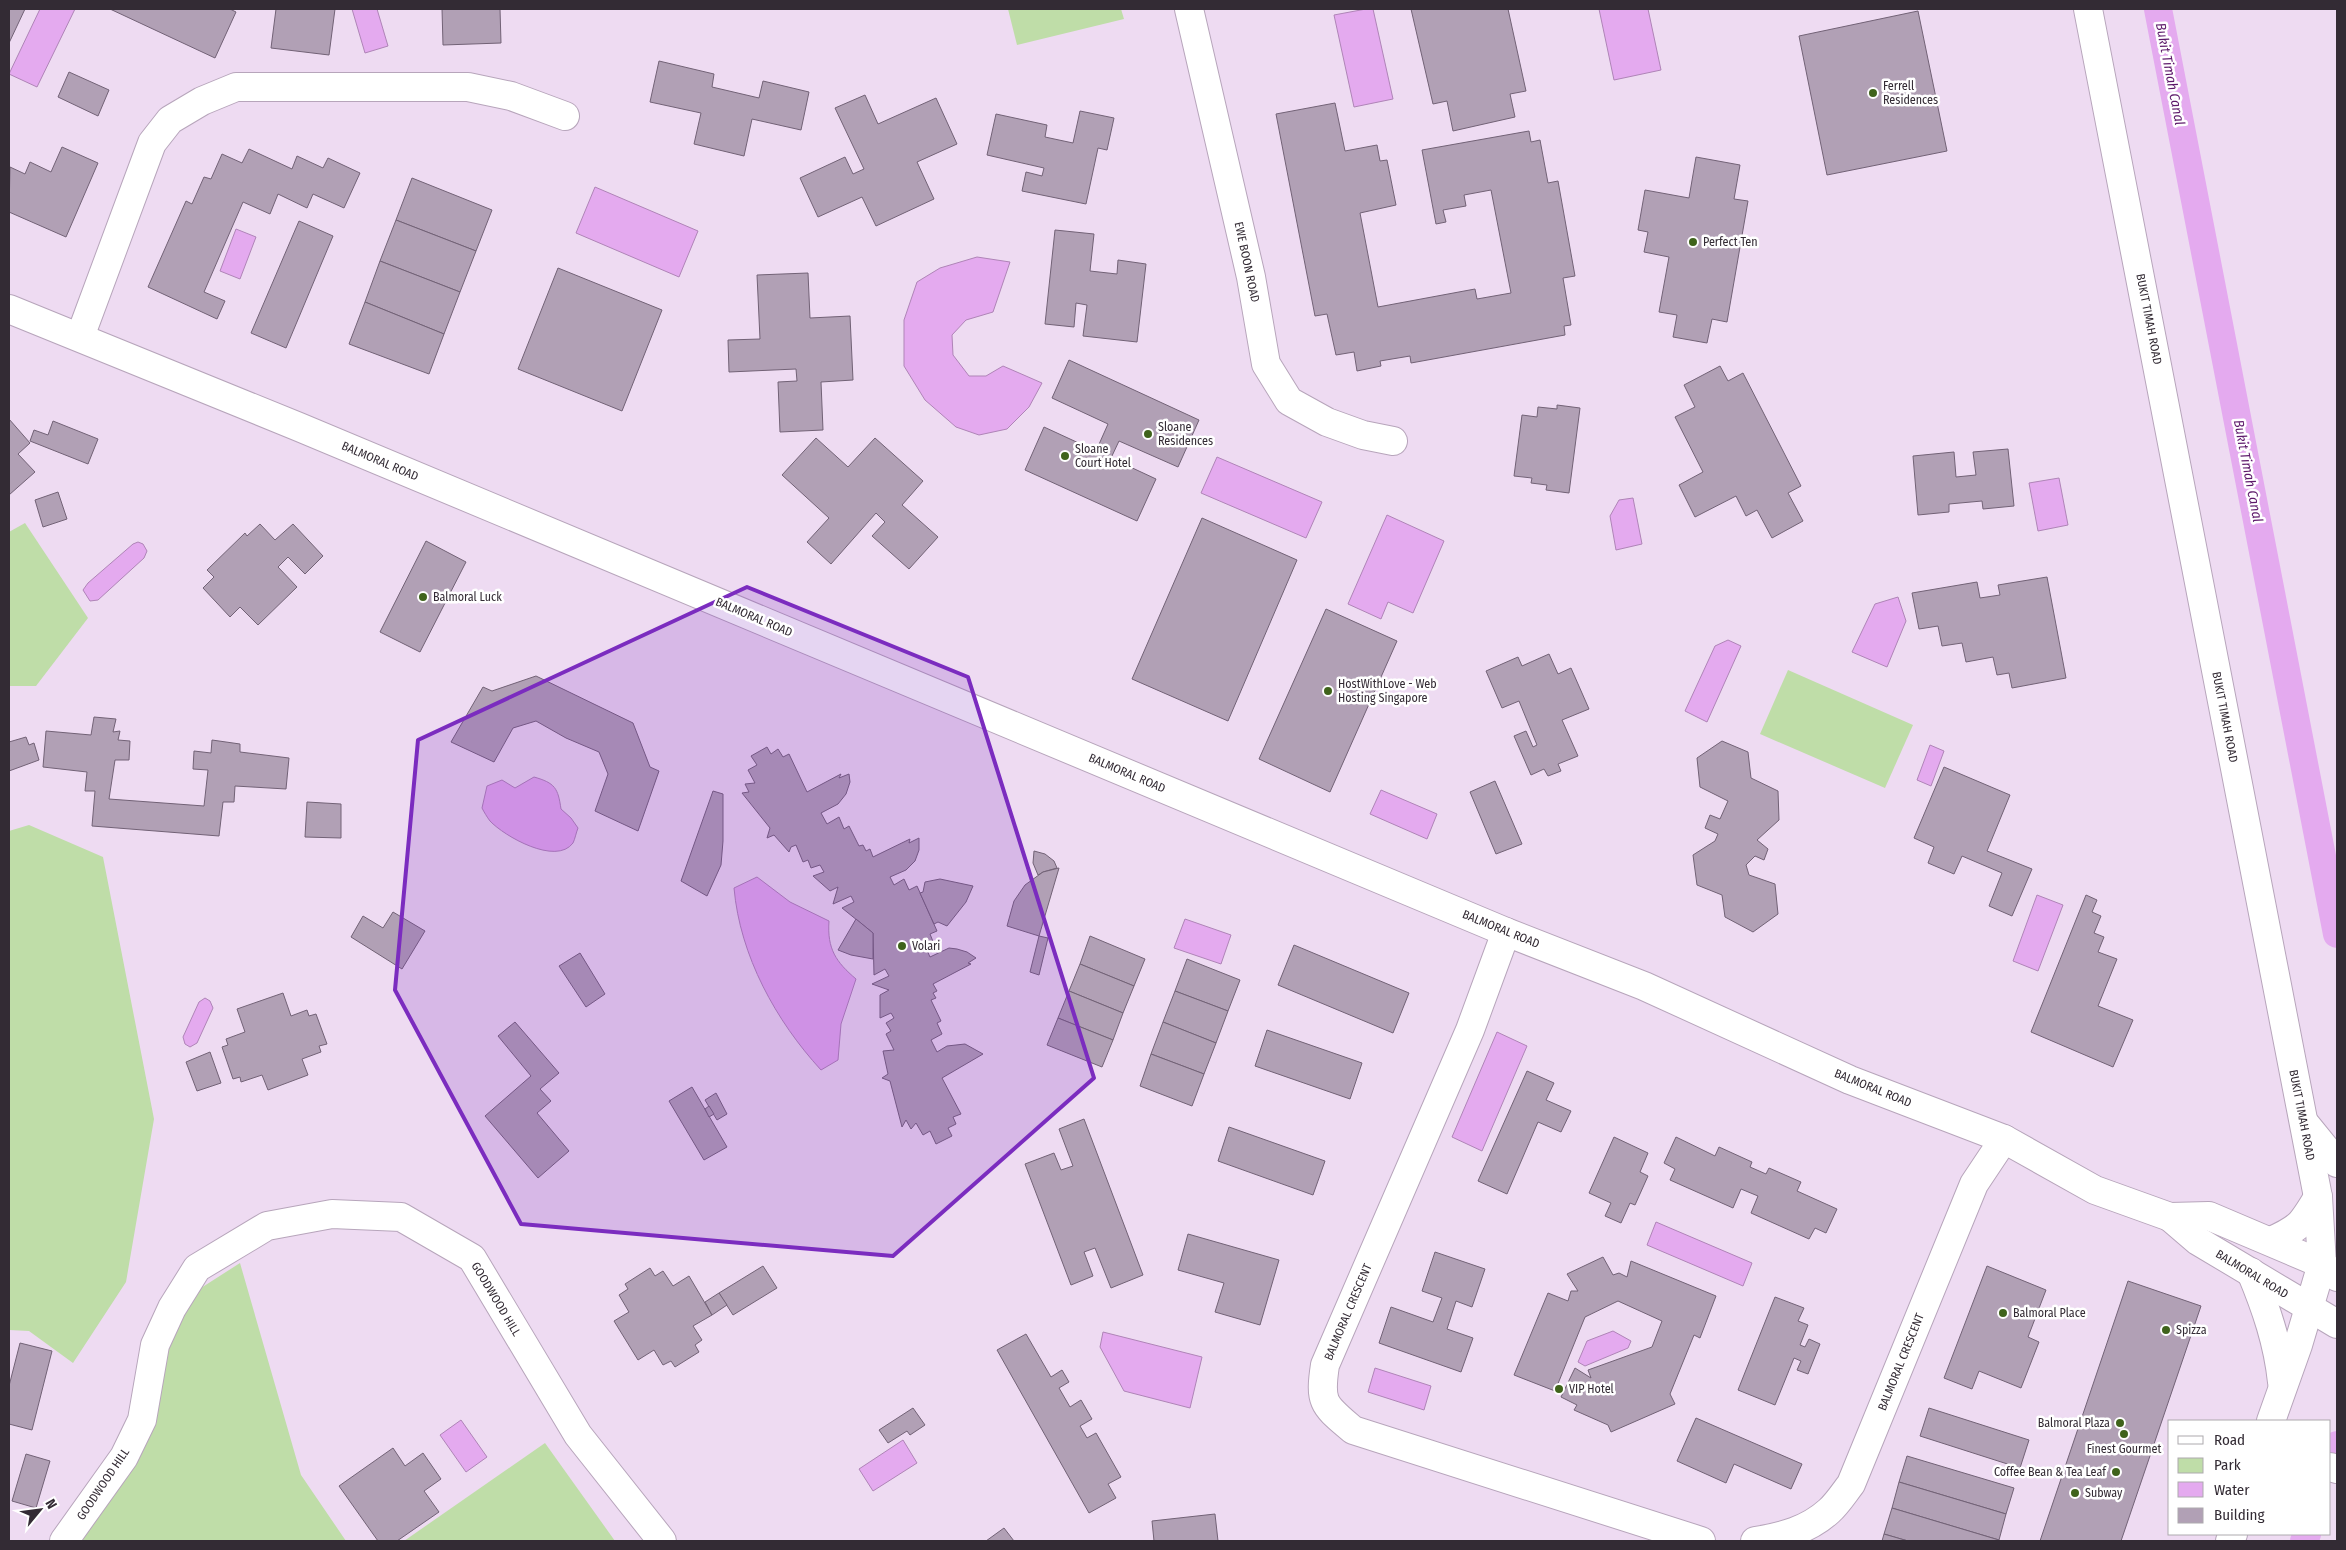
<svg xmlns="http://www.w3.org/2000/svg" width="2346" height="1550" font-family="'Fira Sans Condensed',sans-serif">
	<style>
		.green { fill: #bfdda8 }
		.water { fill: #e4aaef; stroke: #af84b7 }
		.lines { fill: none; stroke-linecap: round; stroke-linejoin: round }
		.canal { stroke: #e4aaef; stroke-width: 28 }
		.building { fill: #b1a0b5; stroke: #726276 }
		.minor-casing { stroke: #b7a5bb; stroke-width: 30 }
		.highway-casing { stroke: #b7a5bb; stroke-width: 30 }
		.minor { stroke: #fff; stroke-width: 28 }
		.highway { stroke: #fff; stroke-width: 28 }
		.marked { fill: #7b2cbf; fill-opacity: 0.2; stroke: #7b2cbf; stroke-width: 4; stroke-linejoin: round }
		.poi-dot { fill: #3f631b; stroke: #fff; stroke-width: 2 }
		.labels { text-anchor: middle; dominant-baseline: central; stroke-width: 5; stroke-linejoin: round; paint-order: stroke }
		.poi-label { font-size: 12px; fill: #332b34; stroke: #fff; text-anchor: start }
		.street-label { font-size: 12px; fill: #332b34; stroke: #fff }
		.water-label { font-size: 14px; font-style: italic; fill: #5d196a; stroke: #fff }
	</style>
	<rect width="100%" height="100%" fill="#eedbf2"/>
	<!-- green -->
	<g class="green">
		<path d="M1008,9H1121L1124,19L1017,45Z"/>
		<path d="M25,523L88,618L36,686H9V532Z"/>
		<path d="M1788,670L1913,725L1885,788L1760,734Z"/>
		<path d="M29,825L103,857L154,1119L126,1282L73,1363L29,1331L9,1330V831Z"/>
		<path d="M240,1263L301,1475L346,1541H68L113,1487L131,1401L176,1304Z"/>
		<path d="M545,1443L615,1541H404Z"/>
	</g>
	<!-- water -->
	<g class="water">
		<path d="M40,9H75L37,87L9,74Z"/>
		<path d="M352,9H377L388,46L365,53Z"/>
		<path d="M1366,9H1373L1393,99L1354,107L1334,15Z"/>
		<path d="M1599,9H1648L1661,70L1614,80Z"/>
		<path d="M595,187L698,231L679,277L576,233Z"/>
		<path d="M236,229L256,237L240,279L220,271Z"/>
		<path d="M977,257L1010,262L993,312L966,320L952,335L953,355L969,376H986L1003,366L1042,383L1029,407L1007,429L979,435L956,427L925,400L904,366V320L917,282L940,268Z"/>
		<path d="M1217,457L1322,502L1306,538L1201,493Z"/>
		<path d="M2059,478L2068,525L2038,531L2029,483Z"/>
		<path d="M1633,498L1642,544L1616,550L1610,516L1619,500Z"/>
		<path d="M1387,515L1444,541L1413,613L1388,602L1381,619L1348,604Z"/>
		<path d="M138,542L143,544L147,551L144,558L98,600L90,601L83,590L88,583L133,544Z"/>
		<path d="M1898,597L1906,621L1887,667L1852,652L1875,604Z"/>
		<path d="M1728,640L1741,646L1707,722L1685,711L1715,646Z"/>
		<path d="M1930,745L1944,751L1931,786L1917,780Z"/>
		<path d="M534,777C555,783 558,788 561,809L571,818L578,828C576,833 575,839 573,843C556,866 504,836 490,821C487,817 484,812 482,808L487,786L502,780L515,788Z"/>
		<path d="M1381,790L1437,814L1427,839L1370,814Z"/>
		<path d="M757,877L790,902L829,921C827,949 836,962 856,979L841,1024L838,1060L821,1070C776,1021 740,956 734,888Z"/>
		<path d="M2037,895L2063,905L2038,971L2013,961Z"/>
		<path d="M1185,919L1231,935L1221,964L1174,948Z"/>
		<path d="M205,998L210,1001L213,1008L197,1043L190,1047L185,1044L183,1037L199,1002Z"/>
		<path d="M1497,1032L1527,1046L1482,1151L1452,1137Z"/>
		<path d="M1656,1222L1752,1263L1743,1286L1647,1245Z"/>
		<path d="M1613,1331L1631,1341L1628,1348L1585,1366L1578,1362L1587,1341Z"/>
		<path d="M1103,1332L1202,1357L1190,1408L1124,1391L1100,1347Z"/>
		<path d="M1375,1368L1431,1386L1424,1410L1368,1392Z"/>
		<path d="M461,1420L487,1457L466,1472L440,1435Z"/>
		<path d="M903,1440L917,1463L873,1491L859,1469Z"/>
	</g>
	<g class="lines">
		<!-- canal -->
		<g class="canal">
			<path d="M2158,9L2337,934"/>
			<path d="M2330,1466L2337,1445"/>
			<path d="M2304,1541L2307,1534"/>
		</g>
	</g>
	<!-- building -->
	<g class="building">
		<path d="M9,9H25L9,43Z"/>
		<path d="M110,9H230L236,12L215,58Z"/>
		<path d="M276,9H335L329,55L271,48Z"/>
		<path d="M442,9H500L501,43L443,45Z"/>
		<path d="M1411,9H1508L1526,91L1510,94L1515,117L1453,131L1447,101L1433,104Z"/>
		<path d="M1918,11L1947,151L1827,175L1799,36Z"/>
		<path d="M659,61L714,74L712,87L759,98L763,81L809,92L801,130L752,119L744,156L694,144L701,113L650,102Z"/>
		<path d="M69,72L109,90L98,116L58,97Z"/>
		<path d="M865,95L878,124L936,98L957,144L917,162L934,199L876,226L862,197L818,217L800,178L845,157L853,174L864,169L835,108Z"/>
		<path d="M1335,103L1345,151L1377,145L1380,161L1387,160L1396,205L1360,213L1378,307L1475,289L1477,299L1511,293L1491,190L1464,195L1466,206L1443,210L1446,222L1436,224L1422,150L1529,131L1531,142L1540,140L1548,183L1558,181L1575,276L1563,278L1571,325L1564,326L1565,335L1411,363L1410,356L1380,361L1381,366L1357,371L1354,352L1336,355L1327,314L1315,316L1276,114Z"/>
		<path d="M1080,111L1114,118L1107,150L1098,148L1086,204L1022,191L1026,172L1042,176L1044,168L987,155L996,114L1047,125L1045,137L1073,143Z"/>
		<path d="M62,147L98,163L66,237L9,212L10,167L25,174L30,162L51,172Z"/>
		<path d="M249,149L292,169L297,156L323,168L328,158L360,173L344,208L313,194L307,208L278,194L270,214L243,202L204,292L225,301L217,319L148,287L186,201L192,204L204,177L211,179L222,154L242,163Z"/>
		<path d="M1696,157L1740,165L1734,199L1748,201L1727,322L1712,319L1707,343L1673,337L1677,315L1659,312L1669,257L1644,252L1648,232L1638,230L1645,190L1689,198Z"/>
		<path d="M412,178L492,210L476,251L396,220Z"/>
		<path d="M396,220L476,251L460,292L380,261Z"/>
		<path d="M299,221L333,236L286,348L251,333Z"/>
		<path d="M1055,230L1094,234L1090,271L1117,274L1118,260L1146,264L1137,342L1083,336L1087,305L1076,303L1074,327L1045,324Z"/>
		<path d="M380,261L460,292L444,334L365,302Z"/>
		<path d="M558,268L662,310L622,411L518,369Z"/>
		<path d="M808,273L810,318L850,316L853,380L821,382L823,430L780,432L778,382L797,381L796,369L729,372L728,340L760,339L757,275Z"/>
		<path d="M365,302L444,334L429,374L349,344Z"/>
		<path d="M1069,360L1199,420L1178,467L1119,441L1111,458L1156,479L1137,521L1025,470L1044,427L1096,451L1108,424L1052,398Z"/>
		<path d="M1720,366L1728,381L1743,373L1801,486L1788,493L1803,521L1772,538L1757,510L1746,516L1736,496L1695,517L1679,485L1703,472L1675,417L1695,407L1684,385Z"/>
		<path d="M1557,405L1580,408L1569,493L1546,490L1547,485L1531,483L1532,478L1514,476L1522,415L1537,417L1538,407L1557,409Z"/>
		<path d="M9,419L30,443L18,454L35,472L9,495Z"/>
		<path d="M53,421L98,439L88,464L30,441L34,430L48,435Z"/>
		<path d="M816,438L848,467L875,438L923,481L902,505L938,537L909,569L872,536L885,522L876,513L831,564L807,542L829,518L782,475Z"/>
		<path d="M2008,449L2014,506L1983,509L1982,501L1949,504V512L1918,515L1913,456L1954,452L1956,477L1976,475L1973,452Z"/>
		<path d="M58,492L67,519L43,527L35,500Z"/>
		<path d="M1202,518L1297,560L1228,721L1132,679Z"/>
		<path d="M260,524L275,540L293,524L323,556L305,574L288,557L278,567L297,587L258,625L240,607L230,617L203,588L214,577L207,570L245,533L247,536Z"/>
		<path d="M426,541L466,562L420,652L380,632Z"/>
		<path d="M2047,577L2066,678L2012,688L2009,673L1997,675L1993,657L1966,662L1962,643L1942,646L1938,626L1919,629L1912,593L1977,582L1980,598L2000,595L1998,585Z"/>
		<path d="M1326,609L1397,641L1330,792L1259,759Z"/>
		<path d="M1549,654L1558,674L1571,668L1589,709L1562,720L1578,756L1558,764L1561,771L1548,776L1544,769L1531,775L1514,736L1526,731L1533,747L1537,745L1519,701L1502,708L1486,671L1518,657L1522,666Z"/>
		<path d="M536,676L633,723L650,767L659,771L638,831L595,811L608,774L599,752L566,738L536,721L513,728L494,762L451,742L483,687L492,691Z"/>
		<path d="M94,717L116,719L113,732L120,731L118,740L130,741L129,760H115L109,799L204,806L208,770L193,769L194,751L211,753L212,740L240,744V752L289,758L286,789L235,786L234,802H223L219,836L92,826L95,791H85L87,772L43,767L46,731L91,735Z"/>
		<path d="M26,737L29,745L34,743L39,760L9,771V742Z"/>
		<path d="M1722,741L1748,752L1751,778L1778,791L1779,820L1757,840L1768,849L1764,860L1755,856L1746,865L1749,875L1775,884L1778,914L1753,932L1725,917L1722,895L1697,885L1693,855L1715,841L1718,834L1705,828L1710,815L1720,819L1728,801L1700,787L1697,758Z"/>
		<path d="M767,747L771,754L778,749L783,757L789,754L807,792L841,774L839,778L849,774L850,782L846,794L838,804L821,813L827,824L839,817L844,829L849,826L859,846L863,845L866,851L870,849L873,857L910,839L909,843L919,838V850L915,861L906,870L890,877L894,885L904,879L909,890L917,886L937,931L930,934L934,944L926,948L930,957L949,948L957,949L967,952L976,958L968,963L971,964L933,984L937,991L933,993L936,998L931,1000L941,1021L937,1023L942,1034L931,1040L937,1052L947,1046L965,1044L983,1054L942,1078L961,1114L953,1117L956,1124L948,1128L952,1136L936,1144L930,1131L923,1135L916,1123L911,1129L906,1120L902,1127L890,1081L882,1078L888,1074L883,1051L894,1050L886,1034L891,1031L886,1023L894,1018L891,1013L880,1018V995L889,990L872,984L889,976L885,969L874,975L873,933L842,908L854,902L851,896L833,904L838,887L830,891L813,876L824,872L820,865L811,868L808,860L803,862L796,845L791,847L789,852L774,835L767,838L770,828L742,793L749,792L745,784L755,783L748,770L757,765L751,756Z"/>
		<path d="M1944,767L2010,795L1987,851L2032,869L2012,916L1989,906L2002,873L1962,856L1954,874L1928,863L1934,847L1914,838Z"/>
		<path d="M1495,781L1522,844L1496,854L1470,792Z"/>
		<path d="M713,791L723,794V841L721,865L707,896L681,881Z"/>
		<path d="M307,802L341,804V838L305,837Z"/>
		<path d="M1034,851L1045,854L1054,861L1057,868L1043,872L1038,875L1033,863Z"/>
		<path d="M1059,868L1039,936L1007,926L1014,901L1025,885L1043,872Z"/>
		<path d="M940,879L973,886L966,902L947,926L938,922L934,924L920,893L923,892L925,882Z"/>
		<path d="M2086,895L2097,900L2092,912L2101,916L2094,933L2104,937L2098,952L2117,959L2098,1006L2133,1020L2113,1067L2031,1032Z"/>
		<path d="M393,912L425,931L402,969L351,937L363,916L383,928Z"/>
		<path d="M856,919L873,933V959L851,955L838,950Z"/>
		<path d="M1039,936L1048,938L1039,975L1030,972Z"/>
		<path d="M1090,936L1145,959L1134,986L1080,964Z"/>
		<path d="M1294,945L1409,993L1393,1033L1278,985Z"/>
		<path d="M580,953L605,994L586,1007L559,966Z"/>
		<path d="M1187,959L1240,980L1228,1011L1175,991Z"/>
		<path d="M1080,964L1134,986L1123,1013L1069,991Z"/>
		<path d="M1069,991L1123,1013L1113,1040L1058,1018Z"/>
		<path d="M1175,991L1228,1011L1216,1043L1163,1022Z"/>
		<path d="M283,993L291,1016L307,1010L309,1016L316,1014L327,1044L319,1046L321,1052L302,1059L308,1075L268,1090L262,1075L241,1082L240,1077L233,1079L222,1047L228,1045L226,1039L245,1032L237,1009Z"/>
		<path d="M1058,1018L1113,1040L1102,1067L1047,1045Z"/>
		<path d="M515,1022L559,1073L540,1089L551,1101L537,1113L569,1151L538,1178L485,1116L531,1076L498,1036Z"/>
		<path d="M1163,1022L1216,1043L1204,1074L1151,1054Z"/>
		<path d="M1267,1030L1362,1063L1350,1099L1255,1066Z"/>
		<path d="M210,1052L221,1083L197,1091L186,1062Z"/>
		<path d="M1151,1054L1204,1074L1192,1106L1140,1086Z"/>
		<path d="M1527,1071L1554,1083L1546,1100L1571,1111L1561,1132L1538,1122L1507,1194L1478,1181Z"/>
		<path d="M692,1087L727,1147L704,1160L669,1101Z"/>
		<path d="M716,1093L727,1114L717,1120L705,1100Z"/>
		<path d="M709,1106L714,1114L709,1117L705,1109Z"/>
		<path d="M1084,1119L1143,1275L1111,1288L1095,1248L1084,1252L1093,1276L1071,1285L1025,1164L1054,1153L1061,1170L1073,1166L1059,1129Z"/>
		<path d="M1229,1127L1325,1161L1313,1195L1218,1161Z"/>
		<path d="M1614,1137L1648,1153L1640,1172L1648,1176L1635,1205L1630,1203L1621,1223L1605,1216L1611,1203L1589,1193Z"/>
		<path d="M1676,1137L1715,1156L1719,1147L1752,1162L1750,1167L1766,1174L1769,1168L1801,1182L1797,1191L1837,1209L1826,1233L1815,1228L1809,1239L1751,1213L1758,1196L1741,1189L1733,1208L1670,1180L1675,1169L1664,1163Z"/>
		<path d="M1188,1234L1279,1260L1260,1325L1215,1312L1224,1283L1178,1270Z"/>
		<path d="M1435,1252L1485,1269L1472,1307L1456,1301L1447,1329L1473,1338L1461,1372L1379,1343L1391,1307L1433,1322L1442,1298L1422,1291Z"/>
		<path d="M1603,1257L1613,1275L1619,1273L1627,1277L1631,1261L1716,1296L1700,1338L1694,1335L1670,1394L1675,1404L1611,1432L1608,1425L1574,1410L1577,1405L1561,1397L1575,1368L1591,1378L1588,1370L1652,1347L1662,1321L1618,1301L1585,1317L1555,1391L1514,1375L1548,1293L1568,1301L1571,1291H1578L1567,1274Z"/>
		<path d="M763,1266L777,1288L733,1315L719,1293Z"/>
		<path d="M1987,1266L2046,1290L2028,1337L2039,1342L2021,1388L1979,1371L1972,1389L1944,1378Z"/>
		<path d="M650,1268L655,1276L663,1271L673,1286L689,1276L712,1315L693,1326L702,1340L695,1345L699,1352L675,1367L671,1361L663,1365L654,1350L638,1360L614,1321L629,1312L619,1295L628,1289L625,1284Z"/>
		<path d="M2128,1281L2201,1306L2121,1541H2040Z"/>
		<path d="M719,1293L727,1305L712,1315L705,1302Z"/>
		<path d="M1775,1297L1804,1308L1798,1321L1808,1325L1800,1345L1805,1347L1809,1339L1820,1344L1808,1374L1797,1370L1801,1361L1794,1358L1775,1405L1738,1390Z"/>
		<path d="M1026,1334L1051,1377L1062,1370L1069,1382L1059,1388L1070,1407L1081,1400L1092,1419L1080,1426L1087,1438L1096,1433L1121,1477L1108,1484L1116,1498L1089,1513L997,1350Z"/>
		<path d="M20,1343L52,1351L32,1430L9,1424V1386Z"/>
		<path d="M913,1408L925,1425L910,1435L907,1431L888,1443L879,1430Z"/>
		<path d="M1929,1408L2029,1440L2020,1468L1920,1436Z"/>
		<path d="M1696,1418L1802,1464L1791,1489L1734,1464L1726,1483L1677,1461Z"/>
		<path d="M393,1448L405,1466L423,1453L441,1479L424,1491L439,1512L397,1541H378L339,1486Z"/>
		<path d="M26,1454L50,1461L36,1508L12,1501Z"/>
		<path d="M1907,1456L2014,1488L2006,1514L1899,1482Z"/>
		<path d="M1899,1482L2006,1514L1999,1540L1892,1508Z"/>
		<path d="M1892,1508L1999,1540L1998,1541H1908L1884,1534Z"/>
		<path d="M1215,1514L1218,1541H1154L1152,1521Z"/>
		<path d="M1004,1528L1014,1541H986Z"/>
		<path d="M1884,1534L1908,1541H1882Z"/>
	</g>
	<g class="lines">
		<!-- minor casing -->
		<g class="minor-casing">
			<g id="minor">
				<path d="M1189,9L1251,277L1266,364L1289,401L1327,422L1363,435L1393,441"/>
				<path d="M9,309L299,427L1506,932L1644,986L1850,1080L2004,1139L2095,1190L2170,1217L2209,1216L2322,1264L2337,1277"/>
				<path d="M80,337L152,143L170,120L202,101L236,87H468L511,96L565,116"/>
				<path d="M1506,932L1470,1030L1325,1365C1319,1404 1324,1405 1353,1430L1701,1541"/>
				<path d="M2170,1217L2198,1241L2337,1324"/>
				<path d="M64,1541L124,1457L142,1420L155,1345L172,1308L197,1268L267,1226L332,1214L401,1217L472,1258L578,1435L662,1541"/>
				<path d="M1755,1541C1782,1537 1808,1530 1829,1511C1837,1504 1844,1493 1851,1484L1974,1184L2004,1139"/>
			</g>
		</g>
		<!-- highway casing -->
		<g class="highway-casing">
			<g id="highway">
				<path d="M2088,9L2318,1197L2322,1264L2298,1345L2271,1421"/>
				<path d="M2307,1126L2337,1163"/>
				<path d="M2271,1241C2300,1228 2302,1224 2318,1197"/>
				<path d="M2251,1272C2266,1308 2278,1343 2282,1382"/>
				<path d="M2330,1467L2337,1469"/>
				<path d="M2230,1541L2233,1534"/>
			</g>
		</g>
		<!-- minor -->
		<use href="#minor" class="minor"/>
		<!-- highway -->
		<use href="#highway" class="highway"/>
	</g>
	<!-- marked area -->
	<path class="marked" d="M747,587L968,677L1094,1078L893,1256L521,1224L395,990L418,740Z"/>
	<!-- markers -->
	<g class="poi-dot">
		<circle cx="1873" cy="93" r="5"/>
		<circle cx="1693" cy="242" r="5"/>
		<circle cx="1148" cy="434" r="5"/>
		<circle cx="1065" cy="456" r="5"/>
		<circle cx="423" cy="597" r="5"/>
		<circle cx="1328" cy="691" r="5"/>
		<circle cx="902" cy="946" r="5"/>
		<circle cx="2003" cy="1313" r="5"/>
		<circle cx="2166" cy="1330" r="5"/>
		<circle cx="1559" cy="1389" r="5"/>
		<circle cx="2120" cy="1423" r="5"/>
		<circle cx="2124" cy="1434" r="5"/>
		<circle cx="2116" cy="1472" r="5"/>
		<circle cx="2075" cy="1493" r="5"/>
	</g>
	<g class="labels">
		<!-- poi labels -->
		<g class="poi-label">
			<text x="1883" y="86">Ferrell<tspan x="1883" dy="14">Residences</tspan></text>
			<text x="1703" y="242">Perfect Ten</text>
			<text x="1158" y="427">Sloane<tspan x="1158" dy="14">Residences</tspan></text>
			<text x="1075" y="449">Sloane<tspan x="1075" dy="14">Court Hotel</tspan></text>
			<text x="433" y="597">Balmoral Luck</text>
			<text x="1338" y="684">HostWithLove - Web<tspan x="1338" dy="14">Hosting Singapore</tspan></text>
			<text x="912" y="946">Volari</text>
			<text x="2013" y="1313">Balmoral Place</text>
			<text x="2176" y="1330">Spizza</text>
			<text x="1569" y="1389">VIP Hotel</text>
			<text x="2110" y="1423" text-anchor="end">Balmoral Plaza</text>
			<text x="2124" y="1449" text-anchor="middle">Finest Gourmet</text>
			<text x="2106" y="1472" text-anchor="end">Coffee Bean &amp; Tea Leaf</text>
			<text x="2085" y="1493">Subway</text>
		</g>
		<!-- street labels -->
		<g class="street-label">
			<text transform="translate(1247 262) rotate(78)">EWE BOON ROAD</text>
			<text transform="translate(2149 319) rotate(79)">BUKIT TIMAH ROAD</text>
			<text transform="translate(380 461) rotate(23)">BALMORAL ROAD</text>
			<text transform="translate(754 617) rotate(23)">BALMORAL ROAD</text>
			<text transform="translate(2225 717) rotate(79)">BUKIT TIMAH ROAD</text>
			<text transform="translate(1127 773) rotate(23)">BALMORAL ROAD</text>
			<text transform="translate(1501 929) rotate(22)">BALMORAL ROAD</text>
			<text transform="translate(1873 1088) rotate(22)">BALMORAL ROAD</text>
			<text transform="translate(2302 1115) rotate(79)">BUKIT TIMAH ROAD</text>
			<text transform="translate(2252 1274) rotate(31)">BALMORAL ROAD</text>
			<text transform="translate(496 1299) rotate(59)">GOODWOOD HILL</text>
			<text transform="translate(1348 1312) rotate(-67)">BALMORAL CRESCENT</text>
			<text transform="translate(1901 1362) rotate(-68)">BALMORAL CRESCENT</text>
			<text transform="translate(103 1484) rotate(-56)">GOODWOOD HILL</text>
		</g>
		<!-- water labels -->
		<g class="water-label">
			<text transform="translate(2170 74) rotate(79)">Bukit Timah Canal</text>
			<text transform="translate(2248 471) rotate(79)">Bukit Timah Canal</text>
		</g>
	</g>
	<!-- border -->
	<rect width="2346" height="1550" fill="none" stroke="#332b34" stroke-width="20"/>
	<!-- legend -->
	<rect x="2168" y="1420" width="162" height="115" fill="#ffffff" stroke="#adaaae"/>
	<rect x="2178" y="1436" width="25" height="8" fill="#ffffff" stroke="#adaaae"/>
	<text x="2214" y="1445" font-size="15" fill="#332b34">Road</text>
	<rect x="2178" y="1458" width="25" height="15" fill="#bfdda8" stroke="#adaaae"/>
	<text x="2214" y="1470" font-size="15" fill="#332b34">Park</text>
	<rect x="2178" y="1482" width="25" height="15" fill="#e4aaef" stroke="#adaaae"/>
	<text x="2214" y="1495" font-size="15" fill="#332b34">Water</text>
	<rect x="2178" y="1508" width="25" height="15" fill="#b1a0b5" stroke="#adaaae"/>
	<text x="2214" y="1520" font-size="15" fill="#332b34">Building</text>
	<!-- north arrow -->
	<g transform="translate(40 1510) rotate(61)" stroke="#ffffff" stroke-width="4" paint-order="stroke">
	<path d="M0-4L9 19L0 12L-9 19Z" fill="#332b34"/>
	<text y="-8" font-size="14" font-weight="bold" text-anchor="middle" fill="#332b34">N</text>
	</g>
</svg>
